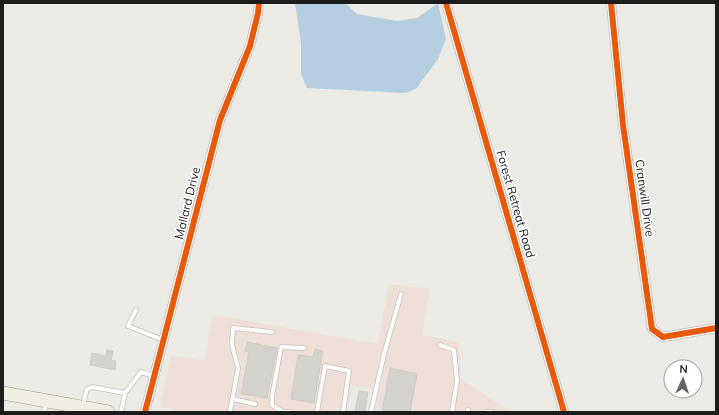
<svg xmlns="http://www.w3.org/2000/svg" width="719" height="415" font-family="Mulish,sans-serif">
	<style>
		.commercial { fill: #eedfd8 }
		.water { fill: #b6cfe0 }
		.building { fill: #d4d2cc; stroke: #ceccc5 }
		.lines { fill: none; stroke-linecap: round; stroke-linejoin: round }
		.service-casing { stroke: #c3c3c0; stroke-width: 5.5 }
		.minor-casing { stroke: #c3c3c0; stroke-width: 10 }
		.primary-casing { stroke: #a19c81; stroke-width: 14 }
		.service { stroke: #fcfcfb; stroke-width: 4 }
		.minor { stroke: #fcfcfb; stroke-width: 8 }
		.primary { stroke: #f0ede3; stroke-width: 13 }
		.cycleway-casing { stroke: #fff; stroke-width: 8 }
		.cycleway { stroke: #e8590c; stroke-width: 6 }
		.labels { text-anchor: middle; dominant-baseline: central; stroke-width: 3; stroke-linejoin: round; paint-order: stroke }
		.street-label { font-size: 12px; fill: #1c1c1c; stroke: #fff }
	</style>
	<rect width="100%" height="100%" fill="#ebeae4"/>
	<!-- commercial -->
	<path class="commercial" d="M389,284L430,289L422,335L459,342L461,379L511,412H375L379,390L352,385L348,412H188L160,407L171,355L204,361L213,315L378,344Z"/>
	<!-- water -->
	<path class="water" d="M295,3H345L357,14L397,21L417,18L438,3L446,39L438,59L416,89L405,93L307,88L301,74V43Z"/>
	<!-- building -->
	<g class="building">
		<path d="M247,342L277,348L267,398L241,394L249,352L245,351Z"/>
		<path d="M315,349L323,351L314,403L291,399L298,355L313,357Z"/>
		<path d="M107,350L113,351L111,360L116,361L115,370L90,365L92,353L106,356Z"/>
		<path d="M390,368L417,374L410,412H382Z"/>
		<path d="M359,391L368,392L365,412L355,411Z"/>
	</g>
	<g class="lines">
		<!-- service casing -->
		<g class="service-casing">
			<g id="service">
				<path d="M136,310L128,326L163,340"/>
				<path d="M440,345L454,350L457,381L452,412"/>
				<path d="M125,393L141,372L154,376"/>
				<path d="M233,399L255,404"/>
				<path d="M83,405L87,389L92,387L125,393L121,412"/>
				<path d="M44,412L46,403"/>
				<path d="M230,412L238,368L232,345L233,328L272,332"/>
				<path d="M282,412H290"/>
				<path d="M283,412L272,405V397L281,347L304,348"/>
				<path d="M317,412L325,366L349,371L343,412"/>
				<path d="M371,412L384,354L401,294"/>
				<path d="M467,412L468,410"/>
				<path d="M487,412H492"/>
			</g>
		</g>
		<!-- minor casing -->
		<g class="minor-casing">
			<g id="minor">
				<path d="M446,3L564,412"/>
				<path d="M611,3L623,125L652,329L663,337L716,328"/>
				<path d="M145,412L220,120L250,46L258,13L259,3"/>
			</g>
		</g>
		<!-- primary casing -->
		<g class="primary-casing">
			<path id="primary" d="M3,393L108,412"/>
		</g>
		<!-- service -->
		<use href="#service" class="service"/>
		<!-- minor -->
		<use href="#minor" class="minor"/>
		<!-- primary -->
		<use href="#primary" class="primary"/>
		<!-- cycleway casing -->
		<g class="cycleway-casing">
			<g id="cycleway">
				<path d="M446,3L564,412"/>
				<path d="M611,3L623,125L652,329L663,337L716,328"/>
				<path d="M145,412L220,120L250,46L258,13L259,3"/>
			</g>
		</g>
		<!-- cycleway -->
		<use href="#cycleway" class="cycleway"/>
	</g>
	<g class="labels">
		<!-- street labels -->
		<g class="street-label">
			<text transform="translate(645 198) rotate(82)">Cranwill Drive</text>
			<text transform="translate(187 203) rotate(-76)">Mallard Drive</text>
			<text transform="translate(516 204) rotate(74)">Forest Retreat Road</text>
		</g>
	</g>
	<!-- border -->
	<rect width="719" height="415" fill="none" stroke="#1c1c1c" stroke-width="8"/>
	<!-- north arrow -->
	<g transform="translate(683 379) rotate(3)"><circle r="19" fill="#ffffff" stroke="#a4a4a4"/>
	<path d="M0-3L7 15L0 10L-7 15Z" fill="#646462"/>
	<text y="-6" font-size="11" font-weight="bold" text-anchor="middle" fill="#1c1c1c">N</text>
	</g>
</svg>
